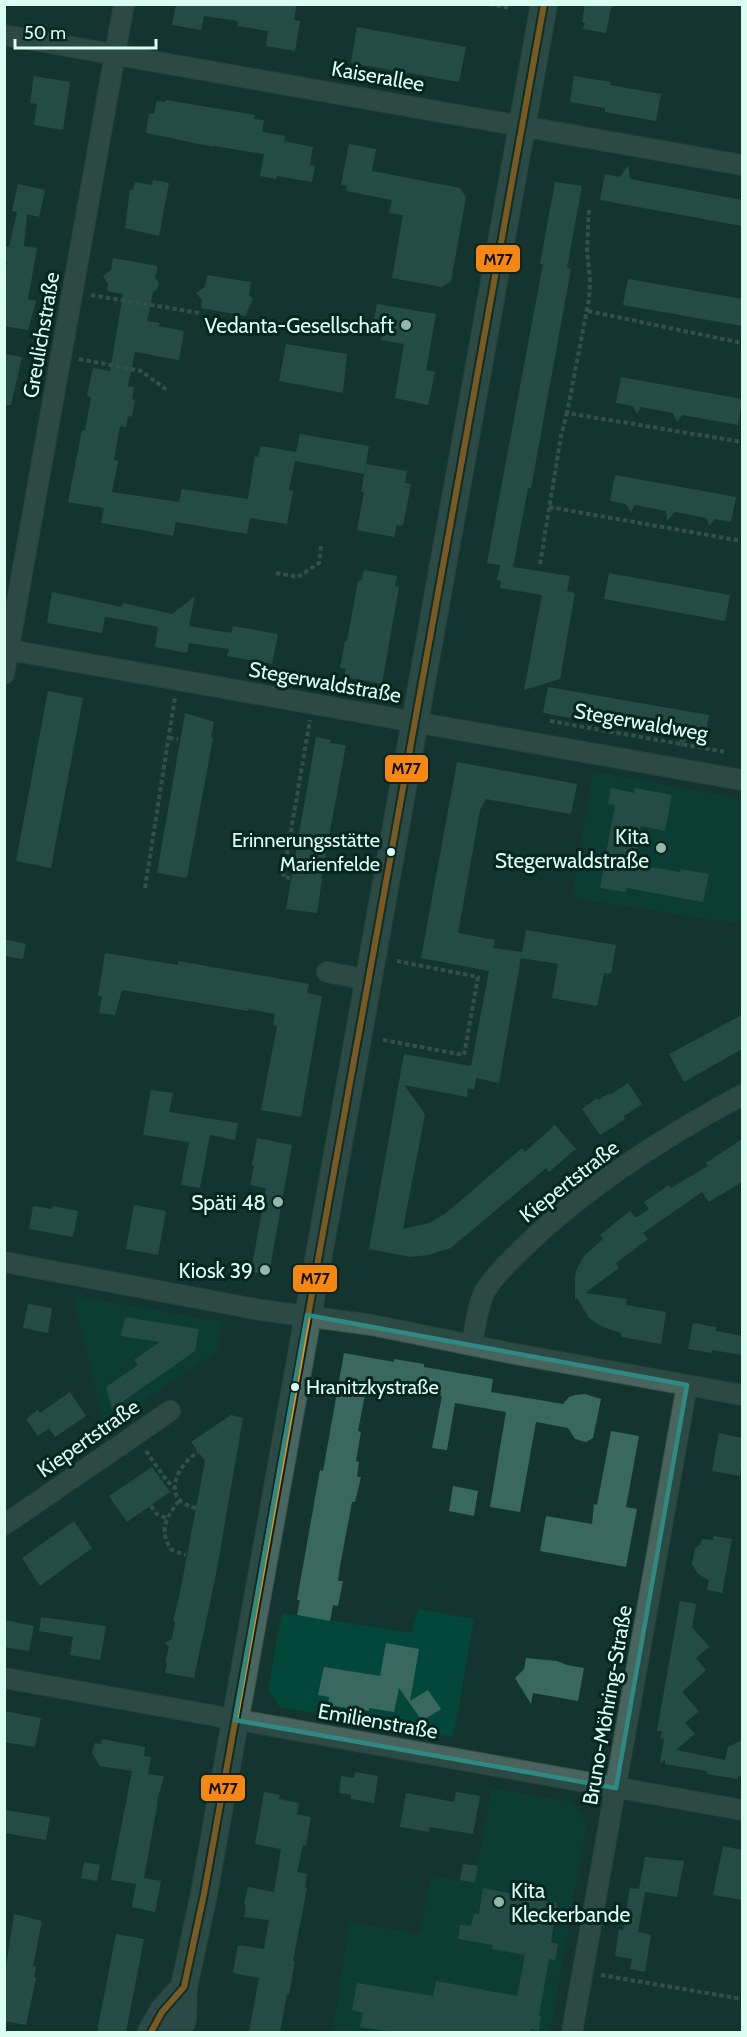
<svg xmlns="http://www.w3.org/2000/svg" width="747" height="2037" font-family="Cabin,sans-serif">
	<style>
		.built { fill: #03473b }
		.building { fill: #39685f }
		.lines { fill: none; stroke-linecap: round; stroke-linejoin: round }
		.minor-casing { stroke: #39514c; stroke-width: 22 }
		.major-casing { stroke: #39514c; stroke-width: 28 }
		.path { stroke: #58706a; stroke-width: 4; stroke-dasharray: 4.5 3; stroke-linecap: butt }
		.minor { stroke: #49635d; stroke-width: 20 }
		.major { stroke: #48655f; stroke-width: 26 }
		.bus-1-casing { stroke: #07261f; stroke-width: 10 }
		.bus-1 { stroke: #f68712; stroke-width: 6 }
		.marked { fill: none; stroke: #2e8a82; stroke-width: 4.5; stroke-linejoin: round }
		.poi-dot { fill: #95b8ae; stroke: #07261f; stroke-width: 2 }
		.bus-dot { fill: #dbfef3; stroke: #07261f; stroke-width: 2 }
		.labels { text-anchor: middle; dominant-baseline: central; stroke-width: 6; stroke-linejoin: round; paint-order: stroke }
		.bus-label { font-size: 20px; fill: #dbfef3; stroke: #07261f; text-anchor: end }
		.street-label { font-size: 21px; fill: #dbfef3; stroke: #07261f }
		.poi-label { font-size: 21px; fill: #dbfef3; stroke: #07261f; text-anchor: end }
		.line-badge { stroke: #07261f; stroke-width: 2 }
		.pale-badge-label { font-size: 16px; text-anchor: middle; font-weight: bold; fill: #111 }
	</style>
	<rect width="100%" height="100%" fill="#14352f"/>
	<!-- built -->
	<g class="built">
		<path d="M593,772L742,799V924L572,898Z"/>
		<path d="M72,1295L222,1322L218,1350L105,1428Z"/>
		<path d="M418,1609L474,1619L453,1737L280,1707L268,1690L282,1613L412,1633Z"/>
		<path d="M491,1788L571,1802L587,1823L550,2032H333L349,1922L420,1934L431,1876L475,1882Z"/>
	</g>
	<!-- building -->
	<g class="building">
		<path d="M176,4H297L294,20L300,21L295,51L266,46L268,31L237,26L238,21L204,16L201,30L172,25Z"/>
		<path d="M585,4H612L606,33L583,29L585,23L582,22Z"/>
		<path d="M357,27L466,47L459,82L351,63Z"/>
		<path d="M34,76L70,82L63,130L34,125L37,104L30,103Z"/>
		<path d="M574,76L611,82L610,85L661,94L656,121L605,112V108L570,102Z"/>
		<path d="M166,100L255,115L254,119L264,120L262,132L285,136L284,141L313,147L310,165L315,166L312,182L277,176L276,179L260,176L264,154L214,146V147L146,133L149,114H154L157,101L165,102Z"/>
		<path d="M349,144L376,149L372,171L460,188L466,197L451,281L442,287L392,278L403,215L389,213L392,200L346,191L347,186L341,185Z"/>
		<path d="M628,165L630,179L742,200V226L600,200L605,174L620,177Z"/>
		<path d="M153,180L169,183L159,236L125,228L130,190H133L135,182L152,185Z"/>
		<path d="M555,182L582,186L567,268L571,269L531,488H528L513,567L570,576L567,591L575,593L560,679L524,690L542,595L500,588L501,581L497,580L500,565L487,563L543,264H540Z"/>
		<path d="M18,184L45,190L39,217L27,214L24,246L37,248L28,299L36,301L28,330L4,326V279L7,262H4V246L9,247L17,212L12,211Z"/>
		<path d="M113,258L158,266L155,278L159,282L158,288L153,292L147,321L160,323L159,326L184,331L179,360L135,352L128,386L134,387L132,399L135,400L132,417L128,416L126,427L120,426L114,460L118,461L112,492L179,502L182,489L248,499L255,456L258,457L261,446L296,452L300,434L369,446L364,474L295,461L289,490L293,491L287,524L250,518L247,534L176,522L173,536L142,530L101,523L104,508L68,502L82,430L85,431L91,397L87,396L93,368L110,371L123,294L107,291L108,284L103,276L111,270Z"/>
		<path d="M207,275L251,282L249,295L253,299L245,316L201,308L202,300L196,293L205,287Z"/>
		<path d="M628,279L742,299V326L623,305Z"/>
		<path d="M377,304L436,314L426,370L435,372L428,405L395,398L404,344L381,340L384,326L373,324Z"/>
		<path d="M286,344L347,354L343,393L279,381Z"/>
		<path d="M4,354L22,357L11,405H4Z"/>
		<path d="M621,377L742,399L738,425L682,415L677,422L673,413L641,407L637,414L633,406L616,403Z"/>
		<path d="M366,464L407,471L405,483L411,484L403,526L397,525L394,537L357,530L364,492H361Z"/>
		<path d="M615,475L736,497L731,522L715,519L709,526L707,518L675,512L667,521L666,511L635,505L631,512L626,504L610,501Z"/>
		<path d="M364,570L397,576L395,586L399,587L382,684L344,677L346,669L340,668L345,641H347L358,581L362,580Z"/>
		<path d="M609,573L730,595L725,621L604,599Z"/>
		<path d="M52,592L122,607L123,603L172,614L195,596L189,626L231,633L233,626L278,634L272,664L227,656L229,649L189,643L187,653L155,647L158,627L124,620L105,617L102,633L47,623Z"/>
		<path d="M548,687L709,715L704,741L688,738L681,748L679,737L543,713Z"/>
		<path d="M48,691L83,698L51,868L16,861Z"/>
		<path d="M185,713L214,722L211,737L213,738L187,878L157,873Z"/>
		<path d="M316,737L331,740L330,743L346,745L321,879H322L317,913L286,909Z"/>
		<path d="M457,762L577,784L571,814L486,799L480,810L458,933L495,940L493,948L522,952L499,1083L476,1078L474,1090L468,1088L467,1097L404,1085L425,1114L403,1229L429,1223L445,1214L522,1148L525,1152L555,1125L576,1149L549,1172L546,1168L451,1248L428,1255L410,1257L369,1249L404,1054L471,1066L489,971L421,958Z"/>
		<path d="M611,788L634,793L635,788L672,795L665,831L641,826L634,864L680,872L681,869L709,874L703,902L627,888L625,892L600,888L615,805L608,804Z"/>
		<path d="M526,930L616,945L611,974L604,973L597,1006L552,998L558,964L521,958Z"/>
		<path d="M4,939L26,944L23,959L4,956Z"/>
		<path d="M105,953L178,965V961L309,984L307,993L322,996L301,1117L261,1110L277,1026L273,1025L275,1014L249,1009L248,1011L122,990L115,1015L99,1013L102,996H98Z"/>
		<path d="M742,1015V1049L684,1082L669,1054Z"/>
		<path d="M628,1083L642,1104L624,1116L625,1119L600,1135L582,1109L597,1098L599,1100L609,1093L610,1095Z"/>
		<path d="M151,1090L173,1093L169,1112L238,1123L235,1140L210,1135L200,1188L181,1185L189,1142L143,1135Z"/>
		<path d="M257,1138L292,1145L269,1274L251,1272L266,1188L250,1185L254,1166L252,1165Z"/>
		<path d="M742,1139V1182L709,1202L702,1192L643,1233L648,1239L616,1263L619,1268L585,1293L627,1299L626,1305L666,1312L661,1344L621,1337V1333L603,1327L589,1318L577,1298L575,1300V1279L576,1271L584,1256L603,1239L600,1235L630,1211L636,1218L649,1209L644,1202L669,1185L671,1188L708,1166L706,1163Z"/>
		<path d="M134,1205L166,1211L158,1255L126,1249Z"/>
		<path d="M33,1206L52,1209L53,1206L78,1211L73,1237L29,1229Z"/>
		<path d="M28,1304L52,1308L48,1333L23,1328Z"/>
		<path d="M125,1317L199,1329L195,1351L112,1409L106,1387L138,1365L134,1360L160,1342L121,1336Z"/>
		<path d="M693,1323L716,1327V1331L742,1336V1355L712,1350V1353L688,1349Z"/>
		<path d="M344,1353L394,1362V1359L424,1364V1367L493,1379L491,1392L563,1404L569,1397L575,1395L585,1394L601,1399L593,1438L586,1442L575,1439L568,1428L536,1422L520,1512L490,1507L506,1412L455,1403L447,1450L432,1448L442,1396L370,1384L369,1389H366L358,1431L361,1432L356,1461L359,1462L357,1477H361L355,1502H352L340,1566L338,1581H343L338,1606L333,1605L330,1621L297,1615L300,1600H297L320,1470L323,1471Z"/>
		<path d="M70,1392L86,1416L55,1437L49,1428L38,1436L26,1419L38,1410L40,1413Z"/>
		<path d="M231,1415L243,1418L216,1574L194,1678L165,1673L167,1664L165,1662L169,1647L165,1643L172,1639L175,1622L173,1620L179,1598L205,1461L191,1442Z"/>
		<path d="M611,1431L639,1436L626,1507L637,1509L626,1567L540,1551L546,1516L592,1524L594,1504L597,1505Z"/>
		<path d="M719,1433L742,1438V1459L740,1476L712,1471Z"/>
		<path d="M152,1467L170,1492L127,1522L109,1496L130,1482L132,1484L131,1481Z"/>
		<path d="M453,1486L478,1491L474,1516L449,1511Z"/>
		<path d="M74,1521L92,1548L40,1586L22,1558Z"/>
		<path d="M714,1536L732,1539L722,1593L707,1590L709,1580L698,1574L692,1564L695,1548L700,1545L702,1539L713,1540Z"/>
		<path d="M680,1601L696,1604L692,1627L709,1647L696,1658L706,1670L682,1692L699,1711L685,1723L695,1734L676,1750L725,1760L728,1747L742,1740V1777L738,1776V1779L707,1774V1771L665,1764V1759L660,1764L664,1739L660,1738L662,1731H657Z"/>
		<path d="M41,1617L106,1626L100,1660L70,1655L73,1637L39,1631Z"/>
		<path d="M4,1620L34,1626L29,1651L4,1647Z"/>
		<path d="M386,1643L419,1649L410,1701L428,1690L441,1709L422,1721L399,1688L394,1712L369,1708V1711L328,1705L329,1697L318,1695L324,1667L380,1676Z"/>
		<path d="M526,1658L557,1661L567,1665L584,1668L578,1701L533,1693L531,1704L515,1678L524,1669Z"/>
		<path d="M4,1711L41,1718L35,1747L4,1742Z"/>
		<path d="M102,1739L145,1747L144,1756L151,1757L148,1774L164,1776L157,1801H158L144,1878L161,1881L155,1912L132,1907L136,1884L111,1880L132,1771L100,1766L92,1753L95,1743L101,1744Z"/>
		<path d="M355,1772L378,1776L374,1803L351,1799V1795L339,1793L341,1776L354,1778Z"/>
		<path d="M264,1792L280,1795L279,1799L299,1803L297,1814L311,1817L306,1845H303L297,1872L307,1874L305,1887L307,1888L293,1961H295L289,1995L287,1994L280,2032H249L259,1978L233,1973L238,1945L264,1949L269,1920L244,1917L246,1905L244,1904L248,1887L274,1892L281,1849L255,1844Z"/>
		<path d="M456,1792L480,1796L473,1834L430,1827L429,1832L400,1827L406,1793L454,1802Z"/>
		<path d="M4,1810L50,1817L46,1840L4,1833Z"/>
		<path d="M723,1846L742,1850V1900L713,1895Z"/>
		<path d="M645,1857L684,1861L677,1897L645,1892L638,1932L651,1935L645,1972L630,1969L632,1959L615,1956L619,1929L623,1930L630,1888L639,1889Z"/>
		<path d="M84,1862L100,1865L97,1881L81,1878Z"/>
		<path d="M463,1864L478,1866L475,1883L460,1880Z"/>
		<path d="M483,1888L530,1897L531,1893L545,1896L544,1901L557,1903L551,1942L558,1944L555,1960L549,1959L539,2016H541L539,2031L531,2029L530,2032H394L360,2027L363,2013L352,2010L357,1983L433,1996L436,1981L517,1996L525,1955L492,1949L493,1945L458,1939L460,1925L471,1926L474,1913L479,1914Z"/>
		<path d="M14,1914L42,1921L33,1966L36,1967L34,1977L36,1978L26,2025L4,2021V1980Z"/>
		<path d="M116,1934L144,1939L126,2032H98V2027Z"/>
	</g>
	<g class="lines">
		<!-- minor casing -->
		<g class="minor-casing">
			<g id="minor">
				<path d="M4,35L742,165"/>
				<path d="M4,649L742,780"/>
				<path d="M4,674L124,4"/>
				<path d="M327,972L368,980"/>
				<path d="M4,1262L261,1310L372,1325L510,1353L742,1395"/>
				<path d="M472,1345C475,1327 477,1308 485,1291C493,1277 506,1265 518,1253C582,1189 662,1138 742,1095"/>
				<path d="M4,1525L170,1411"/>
				<path d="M4,1678L742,1810"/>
				<path d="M572,2032L687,1385"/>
			</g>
		</g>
		<!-- major casing -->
		<g class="major-casing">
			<g id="major">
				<path d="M151,2032L162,2012L184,1987"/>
				<path d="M178,2032L183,2019L184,1987L204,1894L544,4"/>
			</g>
		</g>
		<!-- path -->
		<g class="path">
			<path d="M489,4L511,8"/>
			<path d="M589,210L587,249L590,281L589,299L567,413L742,442"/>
			<path d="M91,295L199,313"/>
			<path d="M588,311L742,343"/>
			<path d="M79,359L141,371L167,390"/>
			<path d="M549,507L742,541"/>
			<path d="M540,564L561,436L567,413"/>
			<path d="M276,573L298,577L319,563L321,546"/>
			<path d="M550,721L726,752"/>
			<path d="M169,738L178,739"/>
			<path d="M290,878L283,877L310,720"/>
			<path d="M145,888L175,697"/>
			<path d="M383,1040L464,1055L478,977L397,961"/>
			<path d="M146,1451L167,1481L175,1488"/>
			<path d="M179,1501C166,1517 158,1532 172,1550L186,1555"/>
			<path d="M151,1506L157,1514L166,1518"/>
			<path d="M196,1508C160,1500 176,1466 198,1452"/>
			<path d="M601,1975L742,1999"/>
		</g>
		<!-- minor -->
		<use href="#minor" class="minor"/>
		<!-- major -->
		<use href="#major" class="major"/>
		<!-- bus-1 casing -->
		<g class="bus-1-casing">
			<path id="bus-1" d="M151,2032L162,2012L184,1987L204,1894L544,4"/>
		</g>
		<!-- bus-1 -->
		<use href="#bus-1" class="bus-1"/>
	</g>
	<!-- marked area -->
	<path d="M0 0H747V2037H0ZM307,1315L687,1385L616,1788L235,1720Z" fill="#14352f" fill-opacity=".55" fill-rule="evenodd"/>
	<path class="marked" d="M307,1315L687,1385L616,1788L235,1720Z"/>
	<!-- markers -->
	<g class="poi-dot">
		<circle cx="406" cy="325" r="6"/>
		<circle cx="661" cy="848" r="6"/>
		<circle cx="278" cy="1202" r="6"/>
		<circle cx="265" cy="1270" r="6"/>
		<circle cx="499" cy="1902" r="6"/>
	</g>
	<g class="bus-dot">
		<circle cx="391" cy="852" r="5"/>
		<circle cx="295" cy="1387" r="5"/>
	</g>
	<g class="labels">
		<!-- bus labels -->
		<g class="bus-label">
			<text x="380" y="840">Erinnerungsstätte<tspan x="380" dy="24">Marienfelde</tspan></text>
			<text x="306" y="1387" text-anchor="start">Hranitzkystraße</text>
		</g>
		<!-- street labels -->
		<g class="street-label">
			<text transform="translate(378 76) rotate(10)">Kaiserallee</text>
			<text transform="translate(41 335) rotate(-80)">Greulichstraße</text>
			<text transform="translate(325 682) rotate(10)">Stegerwaldstraße</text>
			<text transform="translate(641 722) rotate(10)">Stegerwaldweg</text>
			<text transform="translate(569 1181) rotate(-38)">Kiepertstraße</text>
			<text transform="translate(88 1438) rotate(-35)">Kiepertstraße</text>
			<text transform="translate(607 1705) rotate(-80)">Bruno-Möhring-Straße</text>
			<text transform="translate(378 1721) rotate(10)">Emilienstraße</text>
		</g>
		<!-- poi labels -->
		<g class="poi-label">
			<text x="394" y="325">Vedanta-Gesellschaft</text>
			<text x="649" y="836">Kita<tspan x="649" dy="24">Stegerwaldstraße</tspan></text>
			<text x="266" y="1202">Späti 48</text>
			<text x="253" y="1270">Kiosk 39</text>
			<text x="511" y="1890" text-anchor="start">Kita<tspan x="511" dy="24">Kleckerbande</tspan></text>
		</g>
	</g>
	<g class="line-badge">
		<rect x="475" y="244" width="46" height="29" rx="6" fill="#f68712"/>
		<rect x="384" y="754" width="45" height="29" rx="6" fill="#f68712"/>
		<rect x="292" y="1264" width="46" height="29" rx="6" fill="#f68712"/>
		<rect x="200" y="1774" width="46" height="28" rx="6" fill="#f68712"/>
	</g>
	<g class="pale-badge-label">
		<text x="498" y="265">M77</text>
		<text x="406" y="774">M77</text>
		<text x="315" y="1284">M77</text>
		<text x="223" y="1794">M77</text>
	</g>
	<!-- border -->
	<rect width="747" height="2037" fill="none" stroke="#dbfef3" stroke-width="12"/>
	<!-- scale -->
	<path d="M15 39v9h141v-9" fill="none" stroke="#dbfef3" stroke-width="3"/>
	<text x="24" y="39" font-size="18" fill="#dbfef3" stroke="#07261f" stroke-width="4.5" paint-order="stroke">50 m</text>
</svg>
